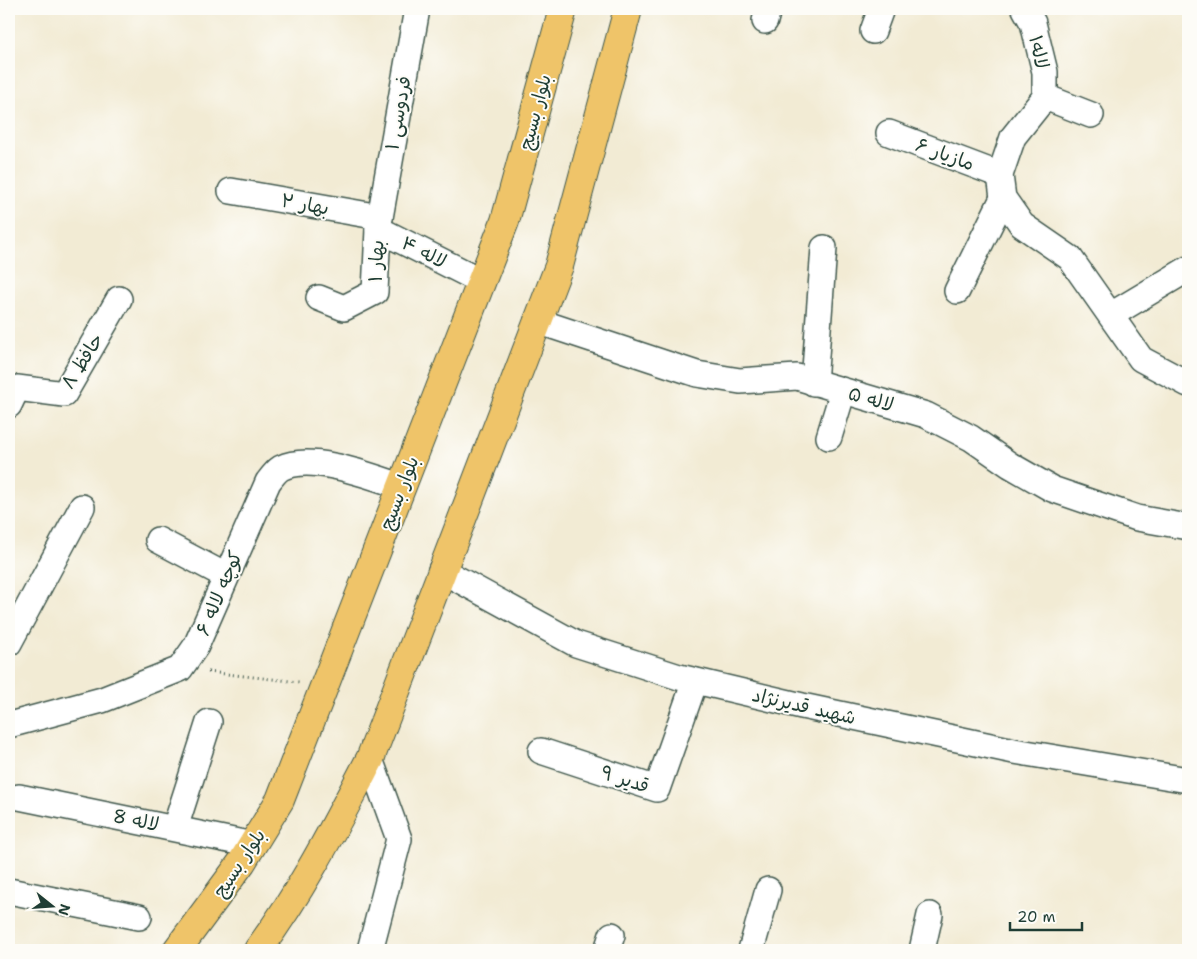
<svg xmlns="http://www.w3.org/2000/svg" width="1197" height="959" font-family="'Shantell Sans','Playpen Sans Arabic',sans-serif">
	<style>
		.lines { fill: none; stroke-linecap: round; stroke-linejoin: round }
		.minor-casing { stroke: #3f574c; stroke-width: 28 }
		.major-casing { stroke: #3f574c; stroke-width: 30 }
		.path { stroke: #3f574c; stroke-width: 3; stroke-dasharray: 1 4; stroke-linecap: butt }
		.minor { stroke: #fff; stroke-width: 25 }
		.major { stroke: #efc469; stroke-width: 28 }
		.labels { text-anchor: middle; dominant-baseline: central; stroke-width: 4; stroke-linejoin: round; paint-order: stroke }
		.street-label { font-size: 19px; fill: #1f3d34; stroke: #fdfcf7 }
	</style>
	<rect width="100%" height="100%" fill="#fdfcf7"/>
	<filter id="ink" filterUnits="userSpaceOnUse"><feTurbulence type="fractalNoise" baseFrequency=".02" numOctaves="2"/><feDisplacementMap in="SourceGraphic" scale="10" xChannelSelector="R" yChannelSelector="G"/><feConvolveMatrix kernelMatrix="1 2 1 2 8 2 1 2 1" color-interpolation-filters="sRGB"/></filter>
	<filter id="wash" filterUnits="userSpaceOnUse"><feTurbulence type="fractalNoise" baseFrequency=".0096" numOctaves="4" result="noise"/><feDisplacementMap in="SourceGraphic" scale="20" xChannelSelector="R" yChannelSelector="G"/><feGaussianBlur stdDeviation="1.12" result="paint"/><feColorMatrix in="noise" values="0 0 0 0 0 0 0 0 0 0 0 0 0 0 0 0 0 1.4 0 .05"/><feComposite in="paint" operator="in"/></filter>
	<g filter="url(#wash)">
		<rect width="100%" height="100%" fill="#f2ebd4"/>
	</g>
	<g filter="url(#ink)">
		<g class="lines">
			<!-- minor casing -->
			<g class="minor-casing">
				<g id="minor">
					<path d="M417,9L378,229L481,281"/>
					<path d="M1025,9L1033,23L1045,72V97"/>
					<path d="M765,21L768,9"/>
					<path d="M873,31L881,9"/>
					<path d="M1045,97L1013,137L1000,175L1003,198L1022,225L1070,258L1141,359L1188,384"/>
					<path d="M1045,97L1091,115"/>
					<path d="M889,133L1000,175"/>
					<path d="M231,191L380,217"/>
					<path d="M957,291L1003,198"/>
					<path d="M319,298L344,308L375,292L378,229"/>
					<path d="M1111,315L1188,269"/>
					<path d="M537,321L697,374L740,381L797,377L926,415L971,438L1010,465L1052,489L1137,518L1188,527"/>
					<path d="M814,383L824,248"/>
					<path d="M9,405L17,388L64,394L119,299"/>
					<path d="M829,437L843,391"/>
					<path d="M158,540L226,576"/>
					<path d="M441,570L576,644L679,677L802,706L1014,751L1188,780"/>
					<path d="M9,643L82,507"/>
					<path d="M9,725L102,700L180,669L196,646L268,482C271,478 276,471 281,468C312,453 370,476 401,486"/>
					<path d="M541,751L657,789L695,681"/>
					<path d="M370,759L399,839L370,950"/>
					<path d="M19,797L253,845"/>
					<path d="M175,828L209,722"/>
					<path d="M9,891L139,917"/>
					<path d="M607,950L612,935"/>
					<path d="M751,950L768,890"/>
					<path d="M922,950L930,915"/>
				</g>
			</g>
			<!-- major casing -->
			<g class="major-casing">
				<g id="major">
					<path d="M177,950L242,862L280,800L505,221L563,9"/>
					<path d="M258,950C302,891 336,824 370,759L559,266L628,9"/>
				</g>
			</g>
			<!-- path -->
			<path class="path" d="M208,672L299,682"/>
			<!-- minor -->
			<use href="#minor" class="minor"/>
			<!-- major -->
			<use href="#major" class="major"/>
		</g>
	</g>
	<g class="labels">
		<!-- street labels -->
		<g class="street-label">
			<text transform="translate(1039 52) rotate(77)">لاله۱</text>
			<text transform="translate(535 112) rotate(-75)">بلوار بسیج</text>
			<text transform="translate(398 113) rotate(-80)">فردوسی ۱</text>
			<text transform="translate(945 154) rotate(20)">مازیار ۶</text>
			<text transform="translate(305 204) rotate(10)">بهار ۲</text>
			<text transform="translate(424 252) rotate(27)">لاله ۴</text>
			<text transform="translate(376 261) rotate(-87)">بهار ۱</text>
			<text transform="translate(82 361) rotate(-58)">حافظ ۸</text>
			<text transform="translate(871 399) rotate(16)">لاله ۵</text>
			<text transform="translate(399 493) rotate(-69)">بلوار بسیج</text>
			<text transform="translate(219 593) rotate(-67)">کوچه لاله ۶</text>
			<text transform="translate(804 706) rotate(13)">شهید قدیرنژاد</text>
			<text transform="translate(625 779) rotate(18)">قدیر ۹</text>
			<text transform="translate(136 820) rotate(12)">لاله 8</text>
			<text transform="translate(239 863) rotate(-56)">بلوار بسیج</text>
		</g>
	</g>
	<!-- margin -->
	<rect width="1197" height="959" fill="none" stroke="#fdfcf7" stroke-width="30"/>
	<!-- north arrow -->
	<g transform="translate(52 906) rotate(107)" stroke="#fdfcf7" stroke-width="4" paint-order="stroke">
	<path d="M0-4L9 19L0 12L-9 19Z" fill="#1f3d34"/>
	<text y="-8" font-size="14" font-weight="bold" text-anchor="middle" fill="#1f3d34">N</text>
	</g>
	<!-- scale -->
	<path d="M1010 922v8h72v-8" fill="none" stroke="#1f3d34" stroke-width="2.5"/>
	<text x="1017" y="922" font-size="15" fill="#1f3d34" stroke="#fdfcf7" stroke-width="4" paint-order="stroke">20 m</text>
</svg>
